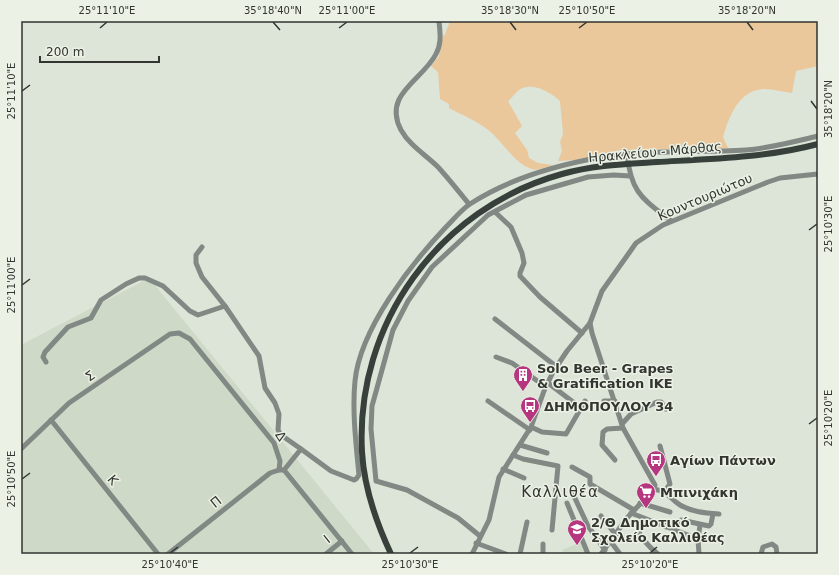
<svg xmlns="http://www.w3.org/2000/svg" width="839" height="575" font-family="'DejaVu Sans',sans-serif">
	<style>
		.built { fill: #cfd9c7 }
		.green { fill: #eac89b }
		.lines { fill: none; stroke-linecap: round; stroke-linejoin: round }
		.minor { stroke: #828884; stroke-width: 5 }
		.major { stroke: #38403b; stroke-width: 6 }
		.ticks { fill: none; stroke: #323530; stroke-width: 1.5 }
		.labels { text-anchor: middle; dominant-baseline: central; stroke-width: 3; stroke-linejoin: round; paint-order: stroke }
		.street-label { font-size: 13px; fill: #323530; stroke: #ebf1e5 }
		.poi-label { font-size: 13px; font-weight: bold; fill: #323530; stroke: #ebf1e5; text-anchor: start }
		.quarter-label { font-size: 15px; letter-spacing: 1px; fill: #323530; stroke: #ebf1e5 }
		.neatline { fill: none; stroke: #323530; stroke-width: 1.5 }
		.ticks-label { font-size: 10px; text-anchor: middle; fill: #323530 }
	</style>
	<rect width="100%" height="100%" fill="#dde4d8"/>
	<!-- built -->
	<g class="built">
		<path d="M149,278L374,554H21V345Z"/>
		<path d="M581,542L587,554H564L562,550Z"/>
	</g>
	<!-- green -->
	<path class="green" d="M450,21H818V66L796,71L792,93C783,92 773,89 765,89C739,89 729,117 723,137L728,148L620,150L575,160L558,161L562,151L560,142L563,134L560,101C551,92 531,81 519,90C515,93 512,98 508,101L522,126L515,133L527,150L529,158L538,163L553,165C546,167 538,171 532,169C514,164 502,140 487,129C475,120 462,115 449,108V104L440,99L438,72L431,66L439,56L443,36L445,34Z"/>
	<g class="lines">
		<!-- minor -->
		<g class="minor">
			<path d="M439,21C440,33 442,43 436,54C423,80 382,94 401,130C410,146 426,155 438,167C449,179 459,192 469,204"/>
			<path d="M627,154C631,193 642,198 671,221"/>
			<path d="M495,212L511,227L522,253L524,263L520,273V276L540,297L582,333"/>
			<path d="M202,247L196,255V263L202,277L225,306L259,356L265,388L275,403L279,414L278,430L281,435L301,449L284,470"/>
			<path d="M495,319L557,367"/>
			<path d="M590,323L592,333L623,428L655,485L654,489L627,518L601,554"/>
			<path d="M496,357L512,363L546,387"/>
			<path d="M46,362L43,357L45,352L68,327L91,318L101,300L126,284L139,278H145L163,286L190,311L198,315L225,306"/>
			<path d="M548,383L581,408"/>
			<path d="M488,401L530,430"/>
			<path d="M604,401H615"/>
			<path d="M51,420L158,554"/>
			<path d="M622,424L631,414L657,402H661L666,409"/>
			<path d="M531,427L542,432L566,434L585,401"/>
			<path d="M520,445L547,453"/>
			<path d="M660,446L670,484L664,492"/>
			<path d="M21,449L69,403L170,334L179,333L190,339L274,443L280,461L279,470H284L352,554"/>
			<path d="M301,449L331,471L354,480L356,479L359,475C356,444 352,411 355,381C360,329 411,264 446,227C453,220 461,210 470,204C508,179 557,165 602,157C649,149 698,153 746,150C770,148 794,142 818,136"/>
			<path d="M513,455L523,459L558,466L552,530"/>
			<path d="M615,460L602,445L603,432L607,429L623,428"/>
			<path d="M572,467L590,477V484L634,510"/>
			<path d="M503,469L524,478"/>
			<path d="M654,489C670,492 670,499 680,505C692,512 705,513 719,514"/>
			<path d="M572,492L588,526L605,550"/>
			<path d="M567,503L588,554"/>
			<path d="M640,503L670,512"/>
			<path d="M631,513L698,539L699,554"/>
			<path d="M601,516L616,535"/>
			<path d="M646,520L638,526C637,535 650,548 658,554"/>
			<path d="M666,527L667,523L676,525L681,520L709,526L711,524L713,514"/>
			<path d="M480,536L458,518L407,490L376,481L371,429L372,406L377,388L393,330L408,301L432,267L488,215L526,195L588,177L614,175L630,176"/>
			<path d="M698,539L700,525"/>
			<path d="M611,542L620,554"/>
			<path d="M476,543L506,554"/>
			<path d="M543,544V554"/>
			<path d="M168,554L270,473L279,470"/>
			<path d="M326,554L342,541"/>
			<path d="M472,554L489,520L499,477L531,427L544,391L553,372L567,351L590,323L602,291L629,253L636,243L663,225L768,182L780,178L818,174"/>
			<path d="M520,554L527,522"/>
			<path d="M761,554L763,547L772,544L776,547L777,554"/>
		</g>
		<!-- major -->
		<path class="major" d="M391,554C376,522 364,487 362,452C355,324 439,208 562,174C593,165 625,164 657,162C711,159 765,158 818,144"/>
	</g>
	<!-- ticks -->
	<path class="ticks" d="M273,22L280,30M510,22L516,30M747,22L753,30M100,28L107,22M339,28L347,22M579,28L587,22M22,91L30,85M811,101L817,109M809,230L817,224M22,285L30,279M809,424L817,418M22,479L30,473M170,553L178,547M410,553L418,547M650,553L657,547"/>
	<!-- icons -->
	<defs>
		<g id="building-pin" transform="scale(1)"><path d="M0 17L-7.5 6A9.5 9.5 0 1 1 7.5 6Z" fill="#b73680" stroke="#ebf1e5"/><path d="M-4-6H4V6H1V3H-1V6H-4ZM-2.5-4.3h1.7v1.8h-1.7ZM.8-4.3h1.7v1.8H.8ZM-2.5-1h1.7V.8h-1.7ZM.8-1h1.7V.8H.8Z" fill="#fff"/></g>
		<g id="bus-pin" transform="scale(1)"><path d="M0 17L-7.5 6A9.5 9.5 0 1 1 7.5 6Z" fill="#b73680" stroke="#ebf1e5"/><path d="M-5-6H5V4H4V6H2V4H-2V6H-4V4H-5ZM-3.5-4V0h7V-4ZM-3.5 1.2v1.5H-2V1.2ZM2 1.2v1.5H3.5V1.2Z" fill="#fff"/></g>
		<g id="supermarket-pin" transform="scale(1)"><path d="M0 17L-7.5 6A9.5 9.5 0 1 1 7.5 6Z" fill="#b73680" stroke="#ebf1e5"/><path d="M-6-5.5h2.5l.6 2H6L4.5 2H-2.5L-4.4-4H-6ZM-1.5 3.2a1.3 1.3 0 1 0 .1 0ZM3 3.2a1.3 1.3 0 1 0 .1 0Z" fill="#fff"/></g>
		<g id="school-pin" transform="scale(1)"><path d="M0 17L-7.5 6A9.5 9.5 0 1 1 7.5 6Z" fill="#b73680" stroke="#ebf1e5"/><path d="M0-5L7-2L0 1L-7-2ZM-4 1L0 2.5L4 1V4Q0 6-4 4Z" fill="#fff"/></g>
	</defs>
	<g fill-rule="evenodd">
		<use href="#building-pin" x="523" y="375"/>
		<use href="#bus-pin" x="530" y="406"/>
		<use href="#bus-pin" x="656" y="460"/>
		<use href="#supermarket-pin" x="646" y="492"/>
		<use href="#school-pin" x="577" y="529"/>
	</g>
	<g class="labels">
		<!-- street labels -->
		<g class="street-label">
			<text transform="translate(655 152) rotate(-5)">Ηρακλείου - Μάρθας</text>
			<text transform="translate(705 197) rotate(-23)">Κουντουριώτου</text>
			<text transform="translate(90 376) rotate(-35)">Σ</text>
			<text transform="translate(281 436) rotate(57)">Δ</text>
			<text transform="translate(113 480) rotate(51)">Κ</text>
			<text transform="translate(216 502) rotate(-39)">Π</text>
			<text transform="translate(327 539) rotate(-39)">Ι</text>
		</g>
		<!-- poi labels -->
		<g class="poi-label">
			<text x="537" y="368">Solo Beer - Grapes<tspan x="537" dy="15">&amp; Gratification IKE</tspan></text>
			<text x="544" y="406">ΔΗΜΟΠΟΥΛΟΥ 34</text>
			<text x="670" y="460">Αγίων Πάντων</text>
			<text x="660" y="492">Μπινιχάκη</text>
			<text x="591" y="522">2/Θ Δημοτικό<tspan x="591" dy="15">Σχολείο Καλλιθέας</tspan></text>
		</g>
		<!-- quarter labels -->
		<g class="quarter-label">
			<text x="560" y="492">Καλλιθέα</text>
		</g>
	</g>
	<!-- border -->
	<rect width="839" height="575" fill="none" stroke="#ebf1e5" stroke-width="44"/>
	<!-- scale -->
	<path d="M40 56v6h119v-6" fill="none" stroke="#323530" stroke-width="2"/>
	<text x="46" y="56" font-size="12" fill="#323530" stroke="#ebf1e5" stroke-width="3" paint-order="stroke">200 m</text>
	<rect x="22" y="22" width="795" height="531" class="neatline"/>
	<g class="ticks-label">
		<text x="107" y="14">25°11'10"E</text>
		<text x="273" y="14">35°18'40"N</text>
		<text x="347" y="14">25°11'00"E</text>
		<text x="510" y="14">35°18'30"N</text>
		<text x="587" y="14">25°10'50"E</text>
		<text x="747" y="14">35°18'20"N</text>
		<text transform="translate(11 91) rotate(-90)" y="4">25°11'10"E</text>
		<text transform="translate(828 109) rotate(-90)" y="4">35°18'20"N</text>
		<text transform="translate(828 224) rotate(-90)" y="4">25°10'30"E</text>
		<text transform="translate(11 285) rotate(-90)" y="4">25°11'00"E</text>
		<text transform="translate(828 418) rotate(-90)" y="4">25°10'20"E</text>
		<text transform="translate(11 479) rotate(-90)" y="4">25°10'50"E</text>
		<text x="170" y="568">25°10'40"E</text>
		<text x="410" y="568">25°10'30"E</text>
		<text x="650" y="568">25°10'20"E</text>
	</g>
</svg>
